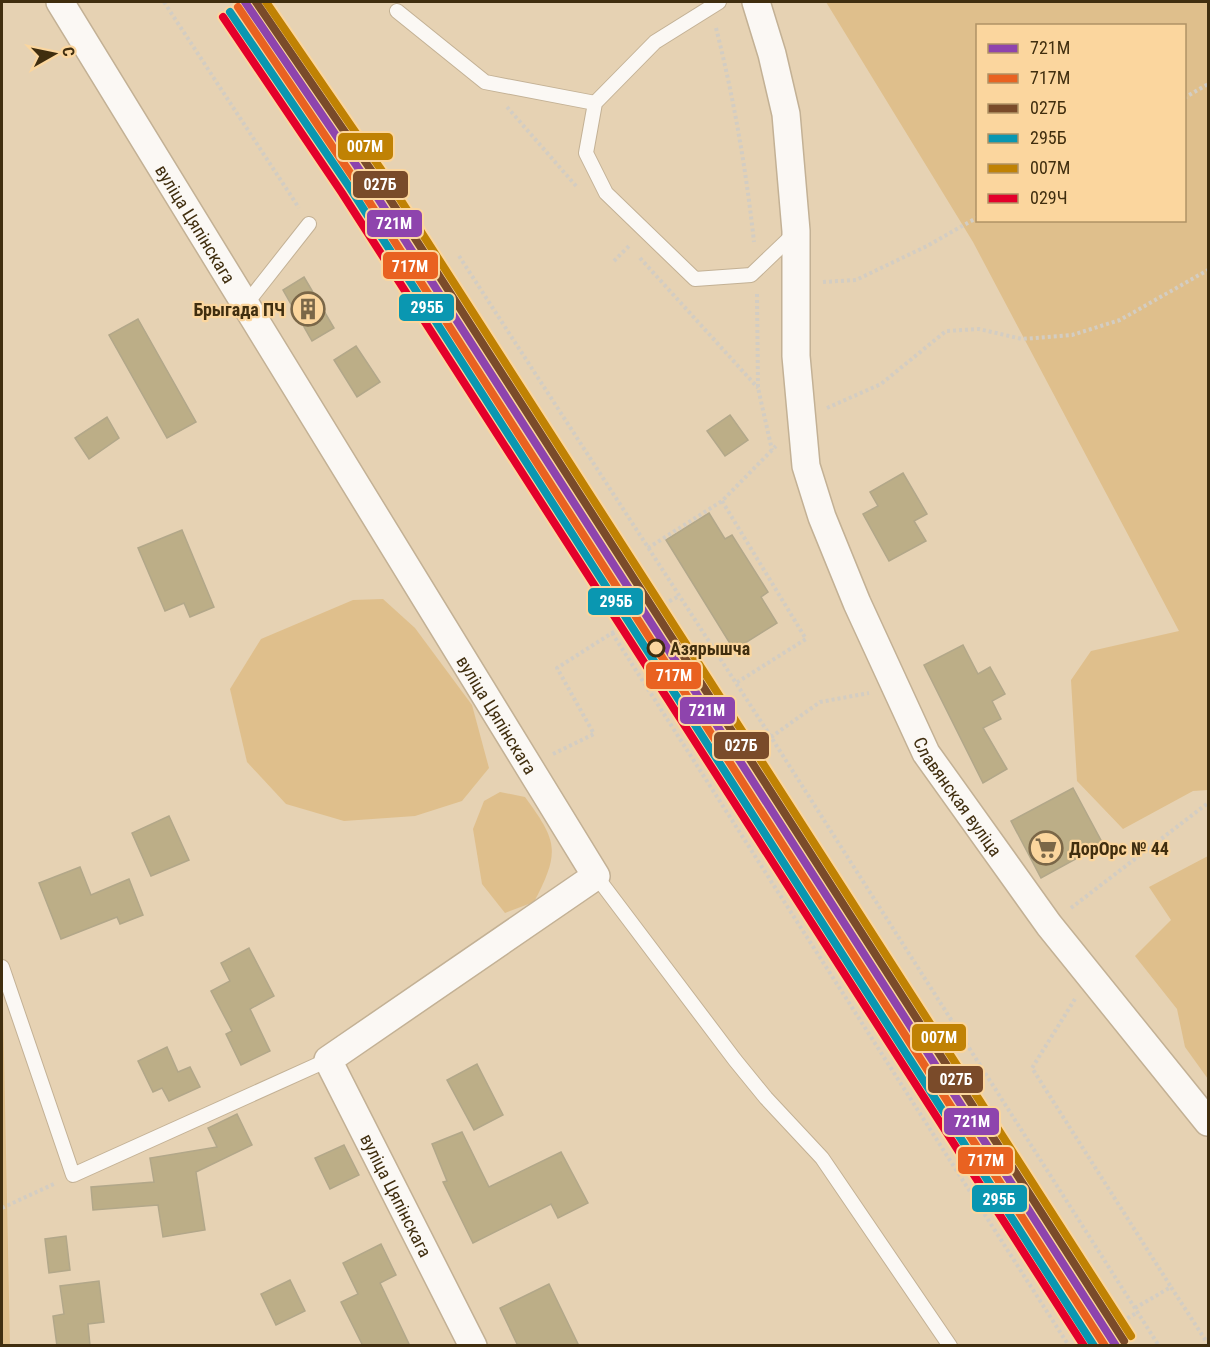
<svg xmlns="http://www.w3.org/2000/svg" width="1210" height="1347" font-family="'Roboto Condensed',sans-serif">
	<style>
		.green { fill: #dfbf8c; fill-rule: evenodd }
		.building { fill: #bcae87; stroke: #b2a789; stroke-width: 1.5 }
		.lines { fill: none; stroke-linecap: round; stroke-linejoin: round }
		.service-casing { stroke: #c3b195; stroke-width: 16 }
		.minor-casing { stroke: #c3b195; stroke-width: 30 }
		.path { stroke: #d3cdc3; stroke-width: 4; stroke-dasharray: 3 3; stroke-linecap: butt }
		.service { stroke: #fbf8f4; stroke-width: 14 }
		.minor { stroke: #fbf8f4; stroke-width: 27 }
		.rail-1-casing { stroke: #fbd69e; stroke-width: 12 }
		.rail-2-casing { stroke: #fbd69e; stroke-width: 12 }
		.rail-3-casing { stroke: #fbd69e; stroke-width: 12 }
		.rail-4-casing { stroke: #fbd69e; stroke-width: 12 }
		.rail-5-casing { stroke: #fbd69e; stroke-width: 12 }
		.rail-6-casing { stroke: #fbd69e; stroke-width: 12 }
		.rail-1 { stroke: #8e44ad; stroke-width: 8 }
		.rail-2 { stroke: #e96221; stroke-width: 8 }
		.rail-3 { stroke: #7a4b2a; stroke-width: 8 }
		.rail-4 { stroke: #0a97b1; stroke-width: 8 }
		.rail-5 { stroke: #c08204; stroke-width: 8 }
		.rail-6 { stroke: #e4002b; stroke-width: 8 }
		.stop-dot { fill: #fbd69e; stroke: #402e0f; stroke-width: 3 }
		.labels { text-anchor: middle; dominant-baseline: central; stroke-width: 4.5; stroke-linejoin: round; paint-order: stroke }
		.street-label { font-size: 18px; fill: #402e0f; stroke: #fbd69e }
		.poi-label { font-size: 18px; font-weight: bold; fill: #402e0f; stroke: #fbd69e; text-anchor: end }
		.stop-label { font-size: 18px; font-weight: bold; fill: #402e0f; stroke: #fbd69e; text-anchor: start }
		.line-badge { stroke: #fbd69e; stroke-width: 2 }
		.badge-label { font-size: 16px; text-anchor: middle; font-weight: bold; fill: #fff }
	</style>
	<rect width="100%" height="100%" fill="#e6d2b3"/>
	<!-- green -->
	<g class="green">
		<path d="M826,2H1208V790L1193,791L1123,829L1077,781L1071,680L1091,651L1179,631L973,242ZM978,26H1184V220H978Z"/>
		<path d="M383,599L415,628L472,705L489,768L462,801L415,816L344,821L286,804L247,762L230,689L261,639L353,600Z"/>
		<path d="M500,792L525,797C558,842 560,852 534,902L505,913L482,884L473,829L484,801Z"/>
		<path d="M1208,856V1079L1185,1047L1177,1009L1135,956L1171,920L1149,887Z"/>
		<path d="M2,1002L3,1007L10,1346L2,1345Z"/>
	</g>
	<!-- building -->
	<g class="building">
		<path d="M304,277L334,328L312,341L283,290Z"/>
		<path d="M138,319L196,422L167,438L109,335Z"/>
		<path d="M356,346L380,382L357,397L334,360Z"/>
		<path d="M730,415L748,440L725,456L707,431Z"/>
		<path d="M107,417L119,438L89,459L75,438Z"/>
		<path d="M903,473L927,514L914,521L926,541L889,561L863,514L878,506L870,492Z"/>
		<path d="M709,513L725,539L732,535L768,592L761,597L777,623L734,650L666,540Z"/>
		<path d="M182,530L214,607L190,617L184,603L165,611L138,548Z"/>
		<path d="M963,645L978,674L990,667L1005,694L992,701L1001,719L983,728L1007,769L983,783L924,665Z"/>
		<path d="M1073,788L1103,844L1041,878L1011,821Z"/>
		<path d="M169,816L189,860L151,876L132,833Z"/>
		<path d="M80,867L91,895L129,879L143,915L120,924L117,917L61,939L39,883Z"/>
		<path d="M249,948L274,996L250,1009L270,1051L241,1065L226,1034L232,1031L211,991L230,981L221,963Z"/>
		<path d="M167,1047L178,1072L190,1067L200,1087L169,1101L162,1088L153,1092L138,1061Z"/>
		<path d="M477,1064L503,1115L474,1130L447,1080Z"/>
		<path d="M237,1114L252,1145L196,1172L205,1230L163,1237L158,1205L93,1210L91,1187L154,1182L150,1158L217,1147L208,1128Z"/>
		<path d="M462,1132L489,1187L561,1152L588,1203L558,1218L551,1204L473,1243L443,1182L447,1181L432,1144Z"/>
		<path d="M344,1145L359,1175L330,1189L315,1158Z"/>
		<path d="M66,1236L70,1270L49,1273L45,1239Z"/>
		<path d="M381,1244L396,1275L380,1283L410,1346H363L341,1302L358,1294L343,1263Z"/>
		<path d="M290,1280L305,1311L276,1325L261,1294Z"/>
		<path d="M99,1281L104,1322L88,1324L90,1346H57L53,1316L64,1314L60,1286Z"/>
		<path d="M549,1284L579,1346H518L500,1308Z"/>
	</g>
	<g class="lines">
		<!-- service casing -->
		<g class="service-casing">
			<g id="service">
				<path d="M719,2L655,42L595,103L586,153L606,193L695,279L751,275L796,232"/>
				<path d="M397,11L485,82L595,103"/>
				<path d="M246,304L309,224"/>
				<path d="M596,876L735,1060L766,1098L822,1158L950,1346"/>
				<path d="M2,967L73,1175L328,1060"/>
			</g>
		</g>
		<!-- minor casing -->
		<g class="minor-casing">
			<g id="minor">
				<path id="s1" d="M60,2L596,876L328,1060L473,1346"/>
				<path id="s2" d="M756,2L772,54L786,114L796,231V356L806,466L822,517L857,603L926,753L1049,925L1208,1122"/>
			</g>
		</g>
		<!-- path -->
		<g class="path">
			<path d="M164,2L299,208"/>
			<path d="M716,28C734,99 746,169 754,242"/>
			<path d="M1184,98L1208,84"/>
			<path d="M507,107L577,187"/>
			<path d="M459,256L771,737L1159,1346"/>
			<path d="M640,258L758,388"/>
			<path d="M614,261L630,245"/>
			<path d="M823,282L856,280L927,246L978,217"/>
			<path d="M757,294L758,388L772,450"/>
			<path d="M827,408L881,384L946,331L979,329L1022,339L1072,335L1120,320L1208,270"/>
			<path d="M722,501L806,639L736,683"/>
			<path d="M648,548L722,501L776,446"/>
			<path d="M612,633L1069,1346"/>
			<path d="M771,737L820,702L869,693"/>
			<path d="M553,754L594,734L557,668L612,633L679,596"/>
			<path d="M1071,908L1208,803"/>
			<path d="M1075,999L1032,1068L1171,1287"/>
			<path d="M2,1208L56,1183"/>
			<path d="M1135,1308L1171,1287L1208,1344"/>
			<path d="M1081,1346L1138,1312"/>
		</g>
		<!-- service -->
		<use href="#service" class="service"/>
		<!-- minor -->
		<use href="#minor" class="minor"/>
		<!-- rail-1 casing -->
		<g class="rail-1-casing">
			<path id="rail-1" d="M245,2L365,178L1116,1346"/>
		</g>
		<!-- rail-2 casing -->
		<g class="rail-2-casing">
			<path id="rail-2" d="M238,7L357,183L1105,1346"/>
		</g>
		<!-- rail-3 casing -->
		<g class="rail-3-casing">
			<path id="rail-3" d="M256,2L373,173L1124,1341"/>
		</g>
		<!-- rail-4 casing -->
		<g class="rail-4-casing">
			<path id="rail-4" d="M230,12L350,188L1094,1346"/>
		</g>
		<!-- rail-5 casing -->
		<g class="rail-5-casing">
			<path id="rail-5" d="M266,2L380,168L1131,1336"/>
		</g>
		<!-- rail-6 casing -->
		<g class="rail-6-casing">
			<path id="rail-6" d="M223,17L342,193L1084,1346"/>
		</g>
		<!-- rail-1 -->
		<use href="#rail-1" class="rail-1"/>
		<!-- rail-2 -->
		<use href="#rail-2" class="rail-2"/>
		<!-- rail-3 -->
		<use href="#rail-3" class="rail-3"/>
		<!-- rail-4 -->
		<use href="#rail-4" class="rail-4"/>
		<!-- rail-5 -->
		<use href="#rail-5" class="rail-5"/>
		<!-- rail-6 -->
		<use href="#rail-6" class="rail-6"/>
	</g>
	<!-- icons -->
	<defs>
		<g id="building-ring" transform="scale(1.725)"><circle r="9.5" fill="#fbd69e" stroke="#7a6748" stroke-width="1.5"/><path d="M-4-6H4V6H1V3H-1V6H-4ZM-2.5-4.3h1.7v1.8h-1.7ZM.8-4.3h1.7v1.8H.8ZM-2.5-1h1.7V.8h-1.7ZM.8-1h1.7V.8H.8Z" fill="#7a6748"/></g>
		<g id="supermarket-ring" transform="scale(1.725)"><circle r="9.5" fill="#fbd69e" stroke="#7a6748" stroke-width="1.5"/><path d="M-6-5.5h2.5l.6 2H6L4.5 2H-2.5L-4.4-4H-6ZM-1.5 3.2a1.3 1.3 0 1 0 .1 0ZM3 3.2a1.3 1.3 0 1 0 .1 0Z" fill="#7a6748"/></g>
	</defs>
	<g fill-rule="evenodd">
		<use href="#building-ring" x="308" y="309"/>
		<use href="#supermarket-ring" x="1046" y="848"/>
	</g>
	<!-- markers -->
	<circle class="stop-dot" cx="656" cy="648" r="8"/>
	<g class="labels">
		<!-- street labels -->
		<g class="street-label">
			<text stroke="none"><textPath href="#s1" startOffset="260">вуліца Цяпінскага</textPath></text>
			<text stroke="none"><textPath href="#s1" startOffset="836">вуліца Цяпінскага</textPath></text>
			<text stroke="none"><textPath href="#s2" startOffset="834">Славянская вуліца</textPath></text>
			<text stroke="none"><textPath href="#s1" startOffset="1502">вуліца Цяпінскага</textPath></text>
		</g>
		<!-- poi labels -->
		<g class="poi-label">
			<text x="285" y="309">Брыгада ПЧ</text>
			<text x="1069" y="848" text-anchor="start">ДорОрс № 44</text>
		</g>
		<!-- stop labels -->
		<g class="stop-label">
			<text x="670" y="648">Азярышча</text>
		</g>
	</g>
	<g class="line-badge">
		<rect x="337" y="132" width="57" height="29" rx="6" fill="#c08204"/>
		<rect x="352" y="170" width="57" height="29" rx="6" fill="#7a4b2a"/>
		<rect x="366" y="209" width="57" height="29" rx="6" fill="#8e44ad"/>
		<rect x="382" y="251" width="57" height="29" rx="6" fill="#e96221"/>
		<rect x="398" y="293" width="57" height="29" rx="6" fill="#0a97b1"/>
		<rect x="587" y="587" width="57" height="29" rx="6" fill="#0a97b1"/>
		<rect x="645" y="661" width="57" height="29" rx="6" fill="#e96221"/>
		<rect x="679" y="696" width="57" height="29" rx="6" fill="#8e44ad"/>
		<rect x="713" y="731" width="57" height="29" rx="6" fill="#7a4b2a"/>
		<rect x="911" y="1023" width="56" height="29" rx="6" fill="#c08204"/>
		<rect x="927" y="1065" width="57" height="29" rx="6" fill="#7a4b2a"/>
		<rect x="943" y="1107" width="57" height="29" rx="6" fill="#8e44ad"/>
		<rect x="957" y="1146" width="57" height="29" rx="6" fill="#e96221"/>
		<rect x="971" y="1184" width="57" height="29" rx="6" fill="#0a97b1"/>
	</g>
	<g class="badge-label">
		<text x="365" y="152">007М</text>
		<text x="380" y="190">027Б</text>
		<text x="394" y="229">721М</text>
		<text x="410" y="272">717М</text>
		<text x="427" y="313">295Б</text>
		<text x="616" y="607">295Б</text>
		<text x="674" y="681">717М</text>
		<text x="707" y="716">721М</text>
		<text x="741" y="751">027Б</text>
		<text x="939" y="1043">007М</text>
		<text x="956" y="1085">027Б</text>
		<text x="972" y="1127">721М</text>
		<text x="986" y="1166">717М</text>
		<text x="999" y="1205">295Б</text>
	</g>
	<!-- border -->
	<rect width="1210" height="1347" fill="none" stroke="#402e0f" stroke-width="6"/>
	<!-- legend -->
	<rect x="976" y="24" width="210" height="198" fill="#fbd69e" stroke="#b09365" stroke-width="1.5"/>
	<rect x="988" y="44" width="30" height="9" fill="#8e44ad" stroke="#b09365" stroke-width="1.5"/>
	<text x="1030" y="54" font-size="18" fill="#402e0f">721М</text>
	<rect x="988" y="74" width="30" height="9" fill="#e96221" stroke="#b09365" stroke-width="1.5"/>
	<text x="1030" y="84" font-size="18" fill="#402e0f">717М</text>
	<rect x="988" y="104" width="30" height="9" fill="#7a4b2a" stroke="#b09365" stroke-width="1.5"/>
	<text x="1030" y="114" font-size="18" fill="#402e0f">027Б</text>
	<rect x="988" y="134" width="30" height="9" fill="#0a97b1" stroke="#b09365" stroke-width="1.5"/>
	<text x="1030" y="144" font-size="18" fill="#402e0f">295Б</text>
	<rect x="988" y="164" width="30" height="9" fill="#c08204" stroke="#b09365" stroke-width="1.5"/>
	<text x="1030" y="174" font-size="18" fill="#402e0f">007М</text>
	<rect x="988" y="194" width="30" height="9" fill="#e4002b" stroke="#b09365" stroke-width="1.5"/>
	<text x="1030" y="204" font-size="18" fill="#402e0f">029Ч</text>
	<!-- north arrow -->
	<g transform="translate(54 54) rotate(81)" stroke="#fbd69e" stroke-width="4.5" paint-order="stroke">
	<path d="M0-4.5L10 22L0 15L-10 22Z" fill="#402e0f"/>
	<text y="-9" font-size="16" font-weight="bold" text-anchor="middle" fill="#402e0f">С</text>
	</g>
</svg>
